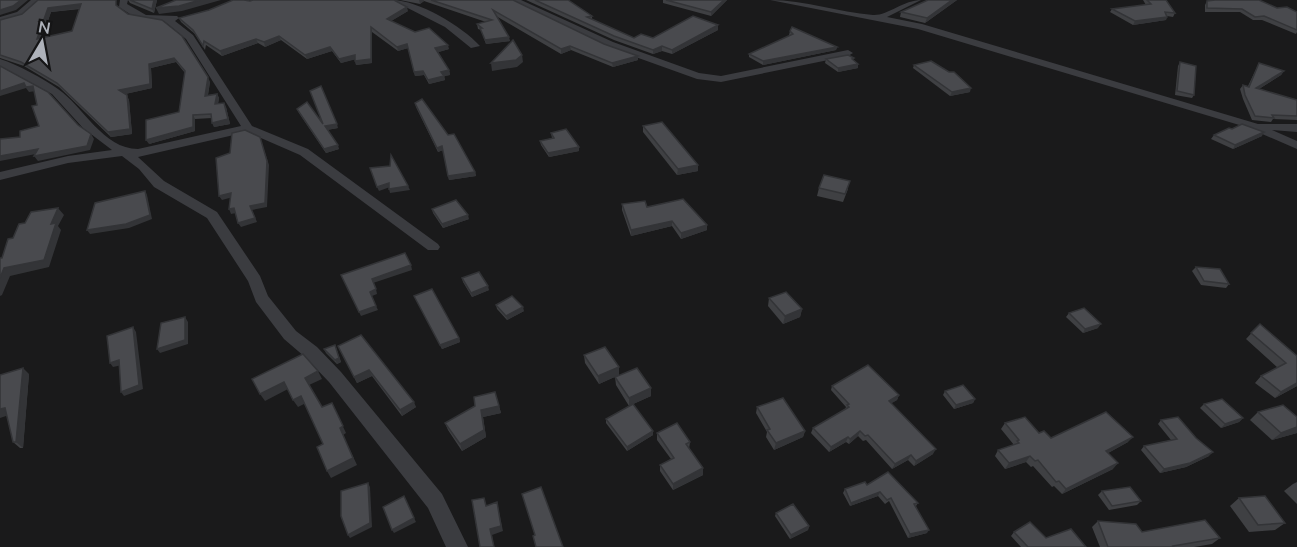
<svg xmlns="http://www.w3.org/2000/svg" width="1297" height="547" font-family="Mulish,sans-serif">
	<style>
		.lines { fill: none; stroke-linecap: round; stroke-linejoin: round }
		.minor { fill: #3b3c40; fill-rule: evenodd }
		.wall { fill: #3f4043; fill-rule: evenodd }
		.shaded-wall { fill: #333437 }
		.building { fill: #494a4e; stroke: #333437; stroke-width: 1.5; fill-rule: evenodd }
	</style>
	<rect width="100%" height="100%" fill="#1a1a1b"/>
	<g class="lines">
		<!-- minor -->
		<g class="minor">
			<path d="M31,0H41L23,16L0,23V17L17,12Z"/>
			<path d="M120,0H128L127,4L146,15L177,16L179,18L175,21L193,35L252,126L308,149L438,244L440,247L438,250H428L300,155L247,132L138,157L164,181L217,212L260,276L268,296L296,331L317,347L341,372L442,494L468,547H446L428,508L329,382L305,357L284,339L256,302L248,281L207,218L154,187L139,169L122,156L68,163L0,180V172L68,156L112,150L83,128L52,94L0,66V59C19,65 42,78 58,89C83,106 103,149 138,149L241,126L186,39L164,21L136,18L119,7Z"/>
			<path d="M392,0C418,0 462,26 480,46L471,48L445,27Z"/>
			<path d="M510,0H521L613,42L699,73L721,76L848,50L853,53L848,56L721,82L697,79L605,46Z"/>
			<path d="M770,0C805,0 838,12 873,15C887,16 904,0 921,0L887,17L922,24L1258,124H1297V132L1272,130L1297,141V149L1246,127L918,29Z"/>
		</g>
	</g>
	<!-- wall -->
	<g class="wall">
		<path d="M38,0L118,7L210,82L208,95L217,94L219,98L218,104L226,107L230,124L214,127L212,118L195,119V131L149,144L179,112L185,73L176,62L151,68L152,88L125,94L129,100L132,134L111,137L59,87L24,66L0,58V20L22,14ZM80,9L72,31L42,38L51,12Z"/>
		<path d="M128,0H157L154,13L130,3Z"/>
		<path d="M400,0H513L638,60L613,67L571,50L561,54L496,16L510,41L486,44L481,30L478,29L477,24L486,22L424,1L420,4Z"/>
		<path d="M526,0H568L592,16V19L634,38H653L718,30L672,54L662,51L653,54L614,40Z"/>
		<path d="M663,0H727L711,16L663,3Z"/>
		<path d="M928,0H957L925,23L900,17L901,12Z"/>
		<path d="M1143,0H1166L1175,13L1173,17L1167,16L1166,20L1133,25L1110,12L1112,9L1146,5Z"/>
		<path d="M250,1L408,11L391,21L449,49L438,52L449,70L450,75L444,76L445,80L429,84L424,75L415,76L408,48L398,51L372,32V63L356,65L355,59L341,63L332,51L307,59L281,40L265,47L258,43L222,56L206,45L205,50L195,34L181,22L179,18Z"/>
		<path d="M1207,1L1277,8L1297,12V32L1296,34L1262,20H1253L1240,12H1205V5Z"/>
		<path d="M790,31L837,47L836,50L763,65L749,57V54L790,36L789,35Z"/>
		<path d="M826,59L858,68L838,72L825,63Z"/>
		<path d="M1180,62L1194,95L1192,98L1175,95L1178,66Z"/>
		<path d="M1259,63L1284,71L1281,75L1259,89L1297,100V120L1273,119L1271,122L1252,120L1243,99L1240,89L1243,85L1248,86Z"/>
		<path d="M914,65L949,72L970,92L950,96L913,68Z"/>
		<path d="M415,103L448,135L475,172L476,176L449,180L443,150L438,152L416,107Z"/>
		<path d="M297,109L322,124L338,128L327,130L339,149L326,153L299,113Z"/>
		<path d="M643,126L698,171L677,175L643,132Z"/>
		<path d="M1232,129L1262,136L1233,149L1211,139L1214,135Z"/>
		<path d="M551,133L579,147V151L549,157L541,145L540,141L552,138Z"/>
		<path d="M819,188L848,189L843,202L817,196Z"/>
		<path d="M622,204L647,207L707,225V230L681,239L672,226L631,236L622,210Z"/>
		<path d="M432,209L469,219L443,228L433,213Z"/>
		<path d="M1196,267L1229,284L1226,288L1201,285L1192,271Z"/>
		<path d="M462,278L489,290L472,297L463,282Z"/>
		<path d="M414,296L459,338L460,342L442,349Z"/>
		<path d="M769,298L802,309L800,317L783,324L768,306Z"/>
		<path d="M496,305L524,311L507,320L497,309Z"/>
		<path d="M1069,313L1098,328L1083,333L1066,317Z"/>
		<path d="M1260,324L1297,356V386L1275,398L1255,383L1261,376L1278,368L1246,339Z"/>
		<path d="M335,345L341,362L337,364L326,353L324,349Z"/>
		<path d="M338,346L416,407L402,416L372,376L357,383Z"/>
		<path d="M584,355L619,367V375L599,384L585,363Z"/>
		<path d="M29,374L23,448H20L13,442L7,415Z"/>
		<path d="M615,377L651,388V396L633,404L653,435L627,451L606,423V419L629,406L616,385Z"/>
		<path d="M832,386L899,395L897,400L891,403L933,454L914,466L908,460L892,469L866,440L863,441L858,436L849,444L846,442L829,452L811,433L813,428L845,409L846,407L831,390Z"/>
		<path d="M945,391L975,399L973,403L954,409L943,395Z"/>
		<path d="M495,392L501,413L483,417L486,437L462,451L448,430L445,423L475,406Z"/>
		<path d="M1204,404L1243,418L1239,422L1221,428L1200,408Z"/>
		<path d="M757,407L805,431L803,437L774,450L766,437L767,432L756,413Z"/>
		<path d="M1258,412L1297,417V433L1272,440L1250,420Z"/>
		<path d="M1161,420L1209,456L1186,467L1160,473L1141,450L1144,446L1171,440L1158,424Z"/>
		<path d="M1005,423L1039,433L1051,438L1128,442L1108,453L1113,469L1062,494L1054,486L1052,487L1033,466L1031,467L1026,462L1005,469L995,456L998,450L1014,445L1001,429Z"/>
		<path d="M657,433L690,442L689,449L703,468V475L673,490L660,471V465L671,459L657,440Z"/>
		<path d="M1297,482V504L1284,491L1293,484Z"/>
		<path d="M867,485L918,503L916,506L927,533L908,538L889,501L885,504L878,496L850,506L843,493L845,489Z"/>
		<path d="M1102,491L1141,501L1137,505L1109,510L1098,495Z"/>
		<path d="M1239,498L1285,523L1275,530L1249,532L1230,506Z"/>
		<path d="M776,513L809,526L808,530L790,539L775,516Z"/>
		<path d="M1098,521L1142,532L1220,538L1212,544L1194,547H1100L1092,527Z"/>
		<path d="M1014,532L1046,538L1086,547H1021L1011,536Z"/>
	</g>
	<!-- shaded-wall -->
	<g class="shaded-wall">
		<path d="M21,0H28L16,10L0,15V10Z"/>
		<path d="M154,0H157L154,13L152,9Z"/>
		<path d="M200,0H221L182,11L159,14L156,8Z"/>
		<path d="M419,0H424V1L420,4Z"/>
		<path d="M724,0H727L711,16V12Z"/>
		<path d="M952,0H957L925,23L927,18Z"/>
		<path d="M81,4L84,8L51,12L40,43L37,39L48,8Z"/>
		<path d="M407,7L408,11L388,23L387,19Z"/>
		<path d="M1167,17L1166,20L1133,25L1135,21Z"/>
		<path d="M718,25V30L672,54V50Z"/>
		<path d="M371,27L372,32V63L356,65L355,61Z"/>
		<path d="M279,36L281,40L265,47L264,42Z"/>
		<path d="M509,37L510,41L486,44L485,40Z"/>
		<path d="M256,39L258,43L222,56L220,51Z"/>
		<path d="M407,44L408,48L398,51L397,47Z"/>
		<path d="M448,45L449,49L436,53L435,48Z"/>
		<path d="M570,46L571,50L561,54V49Z"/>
		<path d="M662,46V51L653,54V50Z"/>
		<path d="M330,47L332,51L307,59L305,55Z"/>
		<path d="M837,47L836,50L763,65V61Z"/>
		<path d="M355,55L357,59L341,63L339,59Z"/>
		<path d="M522,55L523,62L517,67L492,71L491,63Z"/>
		<path d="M638,56V60L613,67L612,63Z"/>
		<path d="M174,58L176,62L151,68L152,88L121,95L119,90L149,64Z"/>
		<path d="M858,64V68L838,72V68Z"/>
		<path d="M449,70L450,75L444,76L445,80L429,84L428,80L441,72Z"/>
		<path d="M423,71L424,75L415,76L414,72Z"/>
		<path d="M1284,71L1281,75L1254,92L1256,88Z"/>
		<path d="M208,77L210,82L207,100L205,96Z"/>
		<path d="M24,83L33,86L36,91L29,92L26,88L0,96V91Z"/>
		<path d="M971,88L970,92L950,96L952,92Z"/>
		<path d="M217,94L219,98L217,109L215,104Z"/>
		<path d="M127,95L129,100L132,134L111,137L108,132Z"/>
		<path d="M224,103L226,107L230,124L214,127L212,123Z"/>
		<path d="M193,115L195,119V131L149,144L146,140Z"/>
		<path d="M337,124L338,128L326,130L325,126Z"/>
		<path d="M1264,132L1262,136L1233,149L1235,145Z"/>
		<path d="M91,134L94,139L90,150L38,161L34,156Z"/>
		<path d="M260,137L269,165L267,207L252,210L257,222L241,227L238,223L250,206Z"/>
		<path d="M338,145L339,149L326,153L324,149Z"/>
		<path d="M442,146L443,150L438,152L437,148Z"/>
		<path d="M579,147V151L549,157L548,153Z"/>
		<path d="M38,149L41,153L0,161V156Z"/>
		<path d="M698,165V171L677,175L678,169Z"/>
		<path d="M475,172L476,176L449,180L448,176Z"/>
		<path d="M389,183L390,187L379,191L377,187Z"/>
		<path d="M408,186L410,190L390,193L389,189Z"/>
		<path d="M145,191L147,195L152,219L129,228L90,234L87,230Z"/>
		<path d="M231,193L233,197L222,200L219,196Z"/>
		<path d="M58,208L64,215L58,226L61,230L49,267L10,276L2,295L0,296V278L4,268L51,224Z"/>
		<path d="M234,208L236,213L231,214L229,209Z"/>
		<path d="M468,215L469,219L443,228L442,224Z"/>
		<path d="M672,221V226L631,236V230Z"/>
		<path d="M707,225V230L681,239V233Z"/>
		<path d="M411,265L412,270L373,283L372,279Z"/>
		<path d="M488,286L489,290L472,297L471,293Z"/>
		<path d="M376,289L377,294L372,296L370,292Z"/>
		<path d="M376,306L378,310L361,316L359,312Z"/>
		<path d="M523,307L524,311L507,320L506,316Z"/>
		<path d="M802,309L800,317L783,324L785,316Z"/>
		<path d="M185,317L188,322V344L160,353L157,349Z"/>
		<path d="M1101,324L1098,328L1083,333L1085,329Z"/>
		<path d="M133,327L136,332L143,389L124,396L121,392Z"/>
		<path d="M459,338L460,342L442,349L440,345Z"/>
		<path d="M335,345L341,362L337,364L335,360Z"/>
		<path d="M119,360L122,365L113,367L110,363Z"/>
		<path d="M619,367V375L599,384L598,376Z"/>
		<path d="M23,368L29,374L23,448L16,442Z"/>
		<path d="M369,370L372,376L357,383L354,377Z"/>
		<path d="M318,371L322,379L309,385L305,378Z"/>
		<path d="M284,382L288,389L265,401L260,394Z"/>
		<path d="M1297,383V386L1275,398L1281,392Z"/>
		<path d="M651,388V396L629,406V398Z"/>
		<path d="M899,395L897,400L887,406L889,401Z"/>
		<path d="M301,396L306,403L298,407L293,400Z"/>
		<path d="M975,399L973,403L954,409L956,405Z"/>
		<path d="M414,402L416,407L402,416L400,410Z"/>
		<path d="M332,403L346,433L343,435L357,465L331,478L327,471L340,428Z"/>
		<path d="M499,406L501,413L483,417L486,437L462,451L460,444L481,410Z"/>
		<path d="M5,408L12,414L0,418V409Z"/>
		<path d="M1243,418L1239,422L1221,428L1225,424Z"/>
		<path d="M1297,427V433L1272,440L1281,433Z"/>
		<path d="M653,431V435L627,451V447Z"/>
		<path d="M805,431L803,437L774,450L776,443Z"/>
		<path d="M860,431L858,436L849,444L850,439Z"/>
		<path d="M848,437L846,442L829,452L831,447Z"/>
		<path d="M1133,437L1128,442L1101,457L1106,451Z"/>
		<path d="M936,449L933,454L914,466L916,461Z"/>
		<path d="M1213,452L1209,456L1186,467L1160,473L1164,469Z"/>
		<path d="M911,455L908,460L892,469L895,464Z"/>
		<path d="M1030,456L1026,462L1005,469L1009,463Z"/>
		<path d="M1118,463L1113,469L1062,494L1066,489Z"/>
		<path d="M703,468V475L673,490V484Z"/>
		<path d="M368,483L370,487L372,527L350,538L348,535Z"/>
		<path d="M880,492L878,496L850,506L851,503Z"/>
		<path d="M404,496L416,522L394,533L392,530Z"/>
		<path d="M497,502L503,531L492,535L494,547L490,529Z"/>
		<path d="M809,526L808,530L790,539L791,535Z"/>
		<path d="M929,530L927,533L908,538L910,534Z"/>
	</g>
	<!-- building -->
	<g class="building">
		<path d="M0,0H21L13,6L0,10Z"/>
		<path d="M38,0H116V5L128,14L162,20L182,36L208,77L205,96L217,94L215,104L224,103L228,119L212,123L211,114L193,115V127L146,140V120L179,112L185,71L174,58L149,64L150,84L119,90L127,95L130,129L108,132L57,83L21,62L0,55V20L22,14ZM81,4L72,31L37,39L48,8Z"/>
		<path d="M130,0H154L152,9Z"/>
		<path d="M176,0H200L179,6L156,8Z"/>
		<path d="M233,0H244L250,1L253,0H394L407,7L387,19L415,32L429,28L448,45L435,48L449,70L441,72L444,76L428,80L423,71L414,72L407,44L397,47L371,27V59L355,61V55L339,59L330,47L305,55L279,36L264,42L256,39L220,51L204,41L203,46L193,30L179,18L209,10Z"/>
		<path d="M431,0H513L604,44L638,56L612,63L570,46L561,49L493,10L509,37L485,40L480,28H482L477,24L492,20Z"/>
		<path d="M535,0H568L592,16L587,17L634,38L641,34L653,38L693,16L718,25L672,50L662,46L653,50L614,36Z"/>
		<path d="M666,0H724L711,12Z"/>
		<path d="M928,0H952L927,18L901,12Z"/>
		<path d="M1147,0H1166L1175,13L1165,12L1167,17L1135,21L1112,9L1151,4Z"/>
		<path d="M1215,0H1259L1277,8L1287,7L1297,12V30L1264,16L1255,17L1242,9L1207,8V1Z"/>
		<path d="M792,27L837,47L763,61L749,54L793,34L790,31Z"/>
		<path d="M513,40L522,55L516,60L491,63Z"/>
		<path d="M848,55L854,58L852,59L858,64L838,68L826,59Z"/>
		<path d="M931,61L949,72H954L971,88L952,92L914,65Z"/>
		<path d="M1180,62L1196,66L1194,95L1177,91Z"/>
		<path d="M1259,63L1284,71L1256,88L1297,100V116L1272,115L1274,118L1255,116L1245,95L1243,85L1249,87Z"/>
		<path d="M0,66L48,92L78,125L91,134L87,146L34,156L38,149L0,156V139L20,137V131L39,126L32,106L37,105L33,86L26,87L24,83L0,91Z"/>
		<path d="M321,86L337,124L325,126L338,145L324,149L297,109L307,102L323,124L310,91Z"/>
		<path d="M422,99L448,135L454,134L475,172L448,176L442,146L437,148L415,103Z"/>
		<path d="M662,122L698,165L678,169L643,126Z"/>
		<path d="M1242,124L1264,132L1235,145L1214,135L1229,128L1232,129Z"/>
		<path d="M566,129L579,147L548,153L540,141L554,138L551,133Z"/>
		<path d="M245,130L260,137L267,161L265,203L250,206L255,218L238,223L234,208L229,209L231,193L219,196L216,158L230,153L232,133Z"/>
		<path d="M391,155L408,186L389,189V183L377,187L370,168L390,166Z"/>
		<path d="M824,175L850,181L845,194L819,188Z"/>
		<path d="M145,191L150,215L126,224L87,230L95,203Z"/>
		<path d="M683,199L707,225L681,233L672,221L631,230L622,204L645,201L647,207Z"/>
		<path d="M456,200L468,215L442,224L432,209Z"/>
		<path d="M58,208L51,224L56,223L44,260L4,268L0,278V258H2L8,239L13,238L19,224L25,223L31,212Z"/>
		<path d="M405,253L411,265L372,279L376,289L370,292L376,306L359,312L341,275Z"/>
		<path d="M1196,267L1220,269L1229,284L1204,281Z"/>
		<path d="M479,272L488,286L471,293L462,278Z"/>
		<path d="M432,289L459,338L440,345L414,296Z"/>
		<path d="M786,292L802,309L785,316L769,298Z"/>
		<path d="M512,296L523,307L506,316L496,305Z"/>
		<path d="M1084,308L1101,324L1085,329L1069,313Z"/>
		<path d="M185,317V340L157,349L161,323Z"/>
		<path d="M1260,324L1297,356V383L1281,392L1261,376L1286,363L1251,333Z"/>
		<path d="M133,327L139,385L121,392L119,360L110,363L107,336Z"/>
		<path d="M361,335L414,402L400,410L369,370L354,377L338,346Z"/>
		<path d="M335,345L339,358L335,360L324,349Z"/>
		<path d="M605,347L619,367L598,376L584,355Z"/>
		<path d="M303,354L318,371L305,378L322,407L332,403L343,426L340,428L353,458L327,471L317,447L323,444L301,396L293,400L284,382L260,394L252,379Z"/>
		<path d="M868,365L899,395L889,401L936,449L916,461L911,455L895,464L868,435L865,436L860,431L850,439L848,437L831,447L813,428L849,407L847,405L849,404L832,386Z"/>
		<path d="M23,368L16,442H13L5,408L0,409V375Z"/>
		<path d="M637,368L651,388L629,398L615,377Z"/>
		<path d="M963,385L975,399L956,405L945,391Z"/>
		<path d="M495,392L499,406L481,410L484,430L460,444L445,423L475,406L474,397Z"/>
		<path d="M783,398L805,431L776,443L767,430L770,429L757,407Z"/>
		<path d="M1222,399L1243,418L1225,424L1204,404Z"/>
		<path d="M633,404L653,431L627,447L606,419Z"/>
		<path d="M1283,405L1297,417V427L1281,433L1258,412Z"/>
		<path d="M1106,412L1133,437L1106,451L1118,463L1066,489L1059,481L1056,482L1038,460L1035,461L1030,456L1009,463L998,450L1019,443L1017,441L1019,440L1005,423L1025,417L1039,433L1044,431L1051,438Z"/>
		<path d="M1178,417L1196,438L1213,452L1190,463L1164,469L1144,446L1177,439L1161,420Z"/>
		<path d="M677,423L690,442L686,444L703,468L673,484L660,465L674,458L657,433Z"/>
		<path d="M888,472L918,503L914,504L929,530L910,534L891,498L887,500L880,492L851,503L845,489L865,482L867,485Z"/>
		<path d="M368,483L370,523L348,535L341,516V491Z"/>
		<path d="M541,487L563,547H536L533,536L535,535L522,494Z"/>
		<path d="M1130,487L1141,501L1112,506L1102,491Z"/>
		<path d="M404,496L414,518L392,530L383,507Z"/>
		<path d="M1265,496L1285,523L1258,525L1239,498Z"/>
		<path d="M484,498L486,506L497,502L501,526L490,529L494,547H480L472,500Z"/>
		<path d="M793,504L809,526L791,535L776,513Z"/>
		<path d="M1205,520L1220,538L1173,546L1174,547H1108L1098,521L1136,524L1142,532Z"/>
		<path d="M1030,522L1046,538L1071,529L1086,547H1028L1014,532Z"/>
	</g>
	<!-- north arrow -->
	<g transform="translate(42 42) rotate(10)" stroke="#151516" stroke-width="4.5" paint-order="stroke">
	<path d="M0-4.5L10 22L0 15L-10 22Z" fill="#aeb2ba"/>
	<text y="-9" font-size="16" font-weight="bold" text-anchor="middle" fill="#aeb2ba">N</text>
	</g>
</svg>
